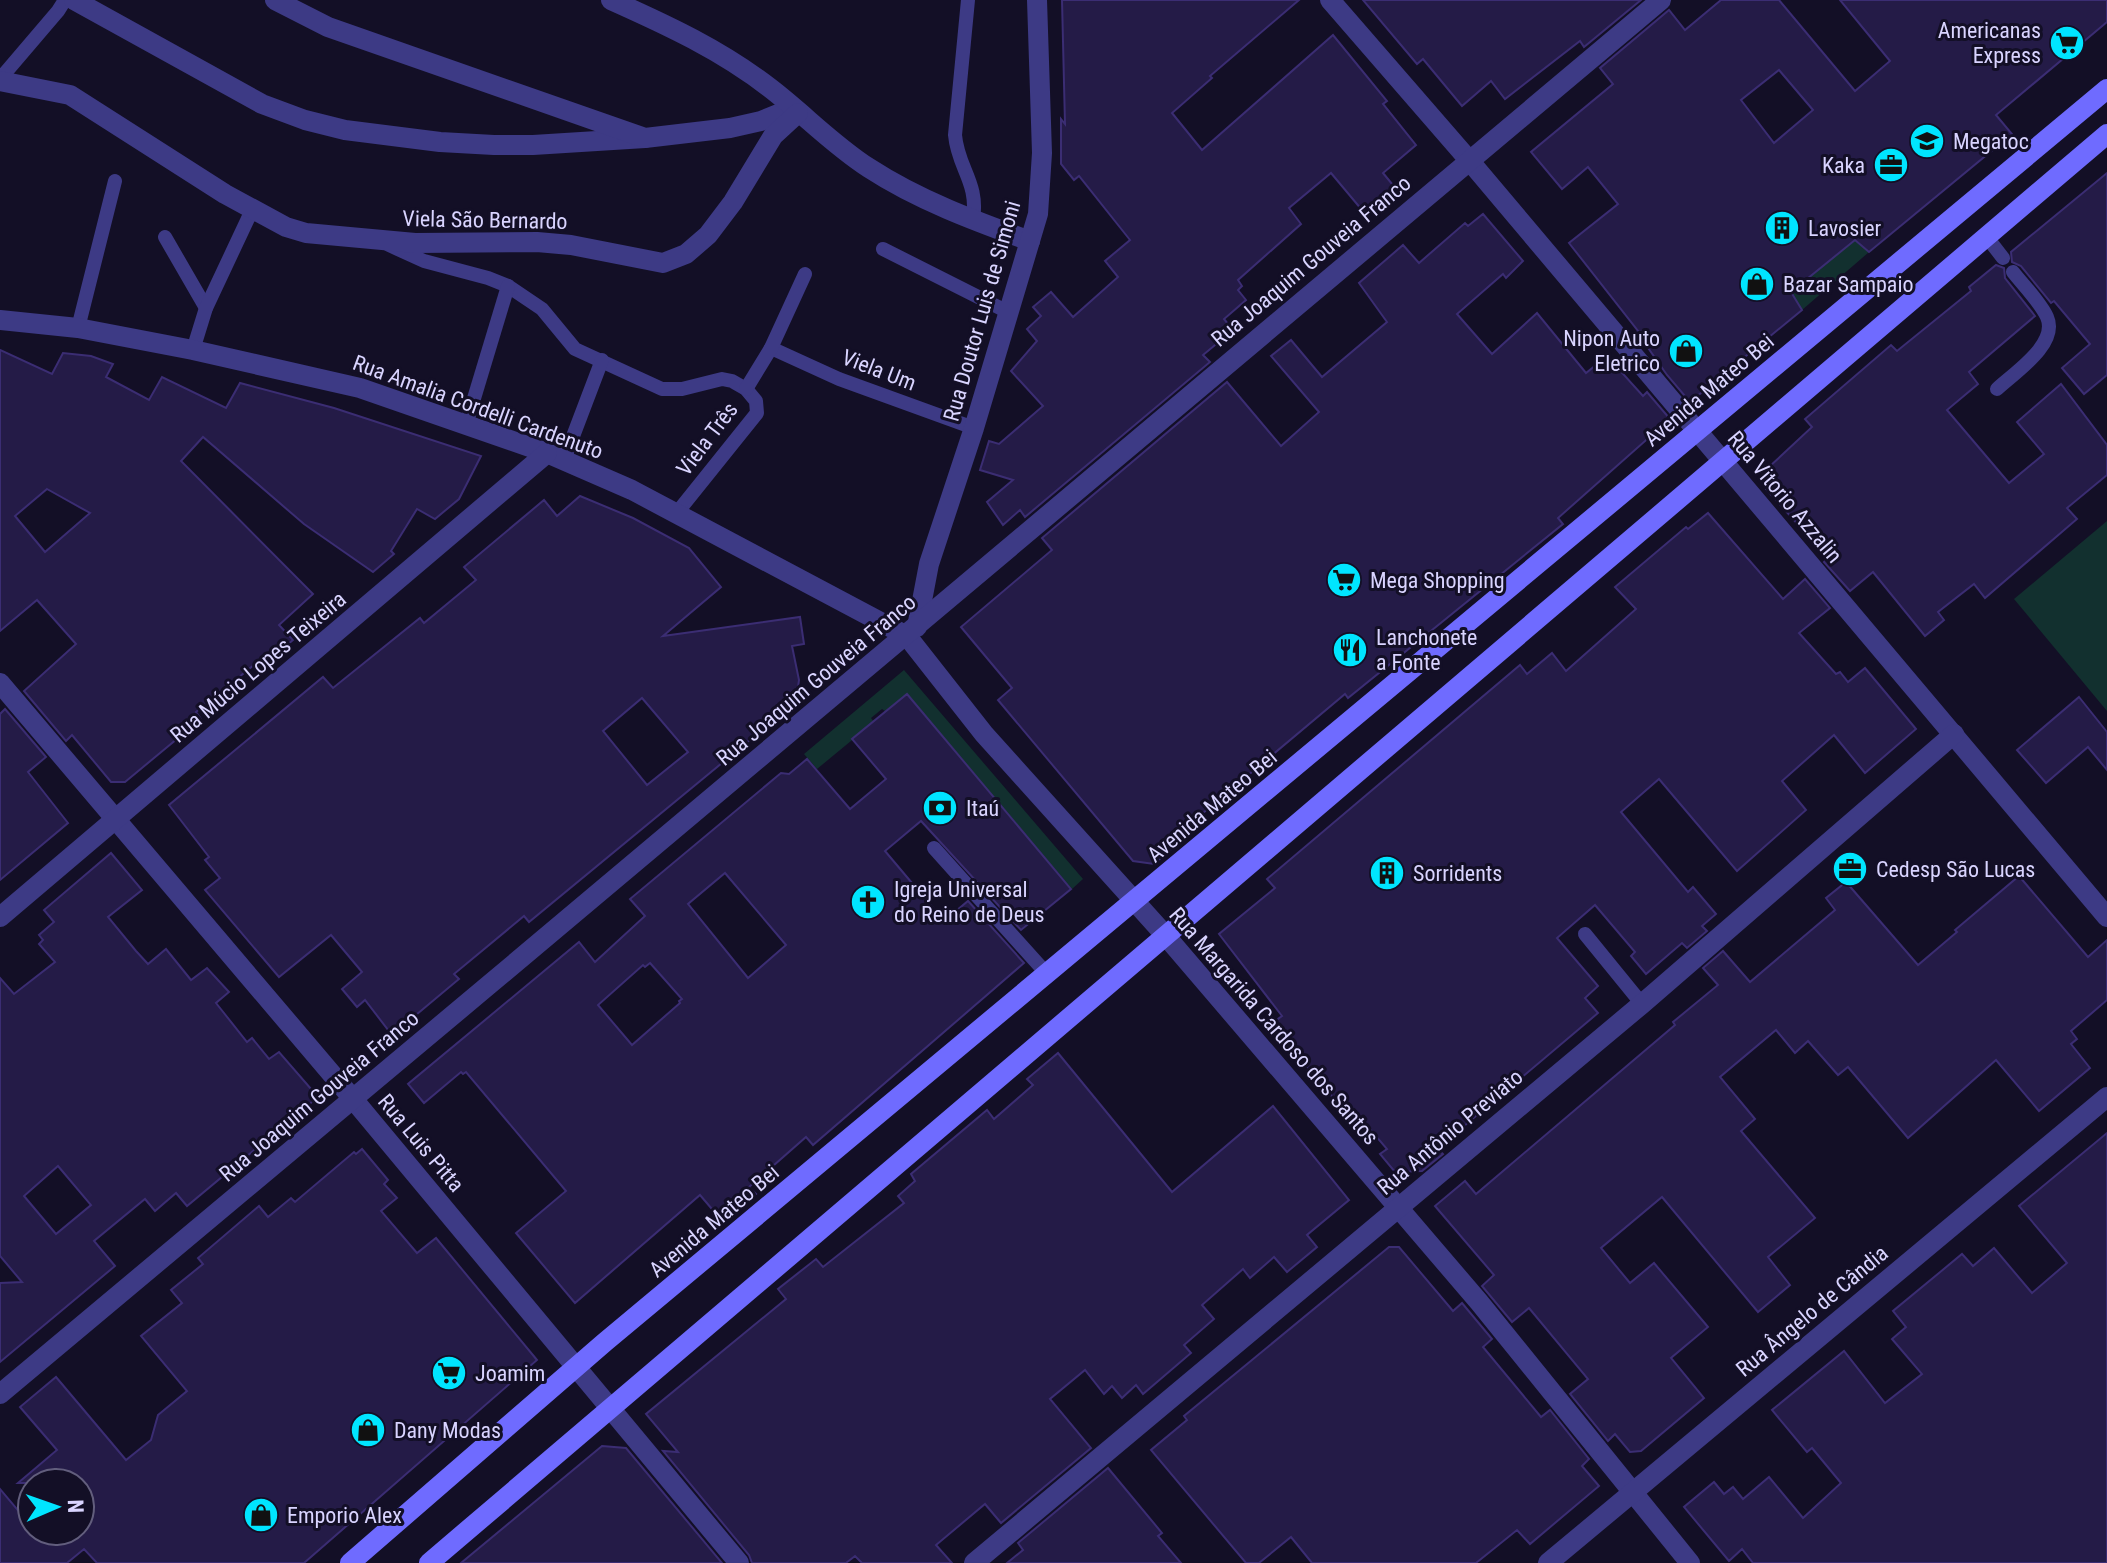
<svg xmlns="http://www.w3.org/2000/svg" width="2107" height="1563" font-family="'Roboto Condensed',sans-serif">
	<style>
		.green { fill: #12302f }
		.building { fill: #241b47; stroke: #3b2d73; stroke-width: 2; fill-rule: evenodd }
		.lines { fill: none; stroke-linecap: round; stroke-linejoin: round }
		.service { stroke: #3d3a85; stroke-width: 14 }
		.minor { stroke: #3d3a85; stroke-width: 20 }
		.secondary { stroke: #6f6bff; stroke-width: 20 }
		.labels { text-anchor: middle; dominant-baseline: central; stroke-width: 6; stroke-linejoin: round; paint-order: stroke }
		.poi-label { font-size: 22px; fill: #d9d4ff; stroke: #130f26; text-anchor: start }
		.street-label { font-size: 22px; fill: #d9d4ff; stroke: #130f26 }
	</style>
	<rect width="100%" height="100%" fill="#130f26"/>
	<!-- green -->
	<g class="green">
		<path d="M1857,238L1869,252L1802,310L1789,294Z"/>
		<path d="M2107,521V711L2014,599Z"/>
		<path d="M904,670L1083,879L1072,889L907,694L885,711L882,709L871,718L874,722L817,769L804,754Z"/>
	</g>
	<!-- building -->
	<g class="building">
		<path d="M1062,0H1299L1210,76L1212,78L1172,113L1202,150L1333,35L1387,101L1383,104L1416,145L1383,173L1397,190L1367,216L1331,173L1289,208L1301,224L1238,280L1242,286L1238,290L1246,300L1224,319L1233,330L1203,355L1210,362L1025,517L1020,510L1003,525L987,502L1013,480L980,470L989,441L999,444L1043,406L1011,371L1037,341L1027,329L1041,316L1033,307L1051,292L1073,317L1118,277L1105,261L1130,240L1079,176L1074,180L1061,164V119L1065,124Z"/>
		<path d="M1363,0H1641L1584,47L1580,41L1505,99L1491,81L1462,106L1423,59L1417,64Z"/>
		<path d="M1721,0H1779L1855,91L1890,61L1840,0H2107V22L1996,115L2012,134L1869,252L1855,240L1791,292L1802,310L1690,402L1667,375L1637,332L1638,331L1569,243L1618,204L1588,167L1562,189L1531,152L1613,84L1600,68L1669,10L1685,30ZM1779,70L1813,110L1774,143L1741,100Z"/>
		<path d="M2107,173V375L2084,394L2062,368L2090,344L2054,301L2051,303L2021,266L2012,262L2011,252Z"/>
		<path d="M1483,214L1523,261L1506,278L1503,274L1457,314L1492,354L1537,313L1586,373L1607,356L1643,396L1647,392L1670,419L1558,518L1563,524L1348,698L1345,694L1172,839L1177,844L1154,864L1133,861L998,700L1012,688L961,627L1052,550L1042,538L1227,382L1281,446L1319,412L1271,356L1291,340L1322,377L1387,322L1359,283L1403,245L1419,263L1465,223L1468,226Z"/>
		<path d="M1996,265L2004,268L2005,278L2035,316L1969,372L1978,384L1947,410L2009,483L2044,454L2017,422L2061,384L2107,445V475L2067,508L2077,519L1985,598L1974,584L1938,612L1944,620L1925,636L1873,572L1850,591L1824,562L1828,558L1766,489L1769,467L1812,427L1805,419L1891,345L1897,351L1971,291L1969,287Z"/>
		<path d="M0,350L52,374L63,353L91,356L113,364L106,377L149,400L162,377L226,408L240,383L334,408L481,456L459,499L435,519L417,509L391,551L394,554L373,572L304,524L203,437L181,461L313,594L279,625L293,640L258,670L254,665L196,712L201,719L125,782H111L72,735L66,741L24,691L76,644L37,600L0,631ZM47,489L90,513L45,552L15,516Z"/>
		<path d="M580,496L633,518L689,548L721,587L663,636L800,617L804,644L792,646L799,680L796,702L529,922L524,916L454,974L459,979L392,1035L365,1000L357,1007L342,989L362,972L331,935L279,977L205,890L220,878L205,860L209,857L169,805L323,677L333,688L420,618L424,623L476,580L464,567L544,500L557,516ZM642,698L688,752L647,785L603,731Z"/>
		<path d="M1708,513L1783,599L1805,579L1830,608L1799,633L1836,674L1840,672L1848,682L1865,668L1916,729L1865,773L1834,735L1782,781L1806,810L1737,871L1659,779L1621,812L1688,892L1693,887L1716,914L1702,926L1707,931L1687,948L1682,943L1646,974L1631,956L1635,952L1595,905L1557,938L1598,986L1585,998L1598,1013L1438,1148L1443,1154L1422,1171L1395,1172L1380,1154L1387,1149L1346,1101L1340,1106L1271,1024L1282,1016L1219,934L1275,888L1267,879L1520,665L1527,674L1552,653L1566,671L1636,609L1615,587L1686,527L1688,529Z"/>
		<path d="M907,694L1071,889L1021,930L921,821L885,851L944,921L968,901L1024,963L813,1145L806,1137L749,1187L756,1194L723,1222L700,1195L575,1303L516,1233L566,1191L466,1072L463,1074L461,1072L424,1103L408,1084L579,942L595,962L645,916L630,899L781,773L789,774L807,759L850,809L886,779L852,739ZM725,873L786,945L748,978L688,904ZM650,963L682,999L679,1001L680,1003L632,1045L598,1005L643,965L645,967Z"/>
		<path d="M2079,697L2107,732V770L2088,747L2046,783L2017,750Z"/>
		<path d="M5,709L46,757L28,772L68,823L0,880V714Z"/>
		<path d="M111,853L142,890L108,917L136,951L148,964L166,949L191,980L207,968L229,992L216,1003L247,1042L252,1038L269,1059L279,1052L318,1097L187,1206L176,1193L155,1211L145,1199L94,1241L115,1266L0,1362V1283L22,1282L0,1256V978L14,994L55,962L39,944L43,940L39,935L54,922L44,910ZM58,1166L91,1205L56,1234L24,1196Z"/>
		<path d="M2019,876L2088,957L2107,940V1000L2071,1031L2077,1039L2071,1044L2090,1068L2039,1111L1996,1060L1908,1138L1848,1067L1838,1075L1808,1041L1795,1053L1776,1030L1720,1077L1755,1119L1741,1131L1815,1218L1768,1257L1790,1285L1758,1312L1662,1197L1601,1248L1630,1283L1654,1263L1708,1327L1671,1358L1704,1398L1641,1451L1630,1452L1615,1434L1608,1441L1570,1394L1588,1379L1529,1308L1512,1322L1482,1286L1494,1275L1435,1206L1465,1181L1476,1194L1675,1025L1673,1022L1718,985L1703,968L1723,951L1750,982L1835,910L1826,898L1846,882L1918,965L1957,932L1955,930Z"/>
		<path d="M1058,1053L1172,1192L1273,1106L1349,1200L1307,1235L1317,1247L1287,1272L1274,1257L1250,1278L1243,1269L1202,1305L1214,1319L1184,1345L1191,1353L1143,1394L1136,1385L1122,1398L1112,1386L1104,1394L1085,1370L1050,1399L1091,1448L1001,1523L985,1504L936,1545L952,1563H862L855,1556L846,1563H752L749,1555L663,1451L678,1452L646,1414L786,1299L778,1289L816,1259L823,1267L904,1203L898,1196L915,1181L911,1174L987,1110L994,1119L1033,1085L1027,1079Z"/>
		<path d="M2107,1133V1563H1753L1742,1549L1729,1561L1684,1507L1714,1482L1724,1494L1733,1487L1743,1499L1769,1477L1803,1518L1841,1483L1812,1448L1807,1452L1772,1410L1844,1351L1885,1403L1922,1374L1892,1339L1906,1327L1893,1311L1962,1254L1973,1266L1994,1248L2032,1293L2067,1263L2019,1206Z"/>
		<path d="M362,1149L388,1180L384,1184L397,1198L381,1211L417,1253L436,1238L537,1360L304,1563H97L84,1549L67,1563H0V1489L32,1527V1531H80V1483H18L57,1450L20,1407L56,1377L126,1460L151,1440L158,1415L187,1391L141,1336L182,1303L171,1290L203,1264L198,1258L259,1206L268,1217L291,1198L295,1202L354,1152L356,1154Z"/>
		<path d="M1389,1247H1399L1453,1311L1462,1303L1492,1339L1483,1347L1541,1417L1550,1410L1589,1459L1582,1466L1599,1486L1530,1544L1517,1530L1476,1563H1312L1291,1537L1259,1563H1246L1151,1450L1187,1420L1184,1416Z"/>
		<path d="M602,1446L626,1448L722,1563H461Z"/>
		<path d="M1108,1468L1162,1533L1158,1536L1181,1563H1007L1023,1550L1018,1543Z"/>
	</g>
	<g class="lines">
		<!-- service -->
		<g class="service">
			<path d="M968,0L955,135C958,169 979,182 973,220"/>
			<path d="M0,79L58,11L65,0"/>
			<path d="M1986,236L2003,258"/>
			<path d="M165,237L206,308"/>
			<path d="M389,245L424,261L488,278L508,286L542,309L575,349L662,389H682L722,379L732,381L746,389L756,401L757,413L676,514"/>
			<path d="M883,249L1008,312"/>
			<path d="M78,328L115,181"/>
			<path d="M771,348L839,379L974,428"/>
			<path d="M193,350L206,308L252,210"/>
			<path d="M746,389L771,348L805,274"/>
			<path d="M1997,389C2014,373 2059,344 2047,317C2040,302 2024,286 2013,272"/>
			<path d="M466,425L508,286"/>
			<path d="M564,460L602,360"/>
			<path d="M934,848L1047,974"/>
			<path d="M1585,934L1642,1004"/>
		</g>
		<!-- minor -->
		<g class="minor">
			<path d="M74,0L262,104L305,120L345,130L440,142L494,145H533L645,138"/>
			<path d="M275,0L328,27L645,138L730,128L761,121L793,108"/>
			<path d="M611,0C667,25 721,50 770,88C804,114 833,145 869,168C918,200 975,221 1030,241"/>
			<path d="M1330,0L1468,159L2107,917"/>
			<path d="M0,81L70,95L225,194L286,227L306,233L415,243L537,242L571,245L663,263L686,254L708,235L733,202L773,136L798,113"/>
			<path d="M0,320L78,328L193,350L360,388L547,453L632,490L907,636L984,734L1165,935L1479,1302L1690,1563"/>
			<path d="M917,627L929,564L974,428L1038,214L1042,153L1037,0"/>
			<path d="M0,683L353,1099L739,1563"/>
			<path d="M0,917L547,453"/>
			<path d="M0,1394C555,931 1107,465 1661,0"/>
			<path d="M974,1563L1642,1004L1954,734"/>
			<path d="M1548,1563L2107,1097"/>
		</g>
		<!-- secondary -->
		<g class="secondary">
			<path d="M350,1563L605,1342L2107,89"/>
			<path d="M429,1563L2107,134"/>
		</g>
	</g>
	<!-- icons -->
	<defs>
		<g id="supermarket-disc" transform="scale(1.8)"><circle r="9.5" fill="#00e5ff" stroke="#130f26"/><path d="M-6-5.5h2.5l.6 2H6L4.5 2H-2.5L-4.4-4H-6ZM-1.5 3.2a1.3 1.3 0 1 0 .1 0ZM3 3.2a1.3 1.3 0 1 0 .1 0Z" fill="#111"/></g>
		<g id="university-disc" transform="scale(1.8)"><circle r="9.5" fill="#00e5ff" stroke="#130f26"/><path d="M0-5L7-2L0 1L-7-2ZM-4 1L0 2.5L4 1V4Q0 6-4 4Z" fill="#111"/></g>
		<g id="office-disc" transform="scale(1.8)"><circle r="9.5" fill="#00e5ff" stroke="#130f26"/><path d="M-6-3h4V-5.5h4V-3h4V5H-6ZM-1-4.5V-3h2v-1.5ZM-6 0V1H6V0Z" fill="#111"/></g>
		<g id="building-disc" transform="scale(1.8)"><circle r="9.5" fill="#00e5ff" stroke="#130f26"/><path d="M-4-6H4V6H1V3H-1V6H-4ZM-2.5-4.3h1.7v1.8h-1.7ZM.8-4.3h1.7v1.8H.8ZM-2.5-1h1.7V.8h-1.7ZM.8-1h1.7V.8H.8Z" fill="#111"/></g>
		<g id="shop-disc" transform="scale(1.8)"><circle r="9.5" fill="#00e5ff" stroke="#130f26"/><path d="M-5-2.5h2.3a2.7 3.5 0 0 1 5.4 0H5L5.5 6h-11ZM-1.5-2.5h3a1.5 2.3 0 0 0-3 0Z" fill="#111"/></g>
		<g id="restaurant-disc" transform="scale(1.8)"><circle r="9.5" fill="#00e5ff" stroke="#130f26"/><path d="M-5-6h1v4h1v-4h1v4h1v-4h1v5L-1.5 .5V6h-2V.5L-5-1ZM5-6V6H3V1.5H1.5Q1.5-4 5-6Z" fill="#111"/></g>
		<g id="bank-disc" transform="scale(1.8)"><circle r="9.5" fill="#00e5ff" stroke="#130f26"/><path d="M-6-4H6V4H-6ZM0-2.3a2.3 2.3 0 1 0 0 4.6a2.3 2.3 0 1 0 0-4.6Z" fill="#111"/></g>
		<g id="church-disc" transform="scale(1.8)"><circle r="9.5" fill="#00e5ff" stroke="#130f26"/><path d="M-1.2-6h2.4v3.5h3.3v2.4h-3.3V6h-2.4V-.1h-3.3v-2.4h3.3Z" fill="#111"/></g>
	</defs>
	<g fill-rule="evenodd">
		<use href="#supermarket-disc" x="2067" y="43"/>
		<use href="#university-disc" x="1927" y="141"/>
		<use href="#office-disc" x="1891" y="165"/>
		<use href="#building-disc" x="1782" y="228"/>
		<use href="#shop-disc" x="1757" y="284"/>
		<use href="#shop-disc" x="1686" y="351"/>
		<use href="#supermarket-disc" x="1344" y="580"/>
		<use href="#restaurant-disc" x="1350" y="650"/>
		<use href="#bank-disc" x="940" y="808"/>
		<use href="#office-disc" x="1850" y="869"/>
		<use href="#building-disc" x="1387" y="873"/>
		<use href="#church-disc" x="868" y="902"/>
		<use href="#supermarket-disc" x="449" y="1373"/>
		<use href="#shop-disc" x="368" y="1430"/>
		<use href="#shop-disc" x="261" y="1515"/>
	</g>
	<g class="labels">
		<!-- poi labels -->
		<g class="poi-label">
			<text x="2041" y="30" text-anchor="end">Americanas<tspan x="2041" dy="25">Express</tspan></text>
			<text x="1953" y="141">Megatoc</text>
			<text x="1865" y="165" text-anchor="end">Kaka</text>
			<text x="1808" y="228">Lavosier</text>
			<text x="1783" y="284">Bazar Sampaio</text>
			<text x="1660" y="338" text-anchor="end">Nipon Auto<tspan x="1660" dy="25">Eletrico</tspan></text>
			<text x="1370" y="580">Mega Shopping</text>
			<text x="1376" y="637">Lanchonete<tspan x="1376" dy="25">a Fonte</tspan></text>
			<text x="966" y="808">Itaú</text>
			<text x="1876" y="869">Cedesp São Lucas</text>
			<text x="1413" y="873">Sorridents</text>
			<text x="894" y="889">Igreja Universal<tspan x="894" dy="25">do Reino de Deus</tspan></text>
			<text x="475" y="1373">Joamim</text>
			<text x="394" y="1430">Dany Modas</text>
			<text x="287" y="1515">Emporio Alex</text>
		</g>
		<!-- street labels -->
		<g class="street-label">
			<text transform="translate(485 220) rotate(1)">Viela São Bernardo</text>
			<text transform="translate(1311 261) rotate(-40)">Rua Joaquim Gouveia Franco</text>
			<text transform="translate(982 311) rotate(-74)">Rua Doutor Luis de Simoni</text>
			<text transform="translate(879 370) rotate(21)">Viela Um</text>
			<text transform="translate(1709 390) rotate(-40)">Avenida Mateo Bei</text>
			<text transform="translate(478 407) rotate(20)">Rua Amalia Cordelli Cardenuto</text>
			<text transform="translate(707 439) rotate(-53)">Viela Três</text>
			<text transform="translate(1785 497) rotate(50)">Rua Vitorio Azzalin</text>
			<text transform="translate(258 667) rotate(-40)">Rua Múcio Lopes Teixeira</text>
			<text transform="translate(816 680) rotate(-40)">Rua Joaquim Gouveia Franco</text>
			<text transform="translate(1212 806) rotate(-40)">Avenida Mateo Bei</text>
			<text transform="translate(1274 1026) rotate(49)">Rua Margarida Cardoso dos Santos</text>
			<text transform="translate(319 1096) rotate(-40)">Rua Joaquim Gouveia Franco</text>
			<text transform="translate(1450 1132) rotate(-40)">Rua Antônio Previato</text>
			<text transform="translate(421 1143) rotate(50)">Rua Luis Pitta</text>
			<text transform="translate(714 1221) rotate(-40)">Avenida Mateo Bei</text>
			<text transform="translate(1812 1311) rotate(-40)">Rua Ângelo de Cândia</text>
		</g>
	</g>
	<!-- north arrow -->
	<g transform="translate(56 1507) rotate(88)"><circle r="38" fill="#130f26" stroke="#625e7d" stroke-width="2"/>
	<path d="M0-6L14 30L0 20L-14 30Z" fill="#00e5ff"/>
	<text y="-12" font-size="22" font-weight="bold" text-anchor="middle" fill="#d9d4ff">N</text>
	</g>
</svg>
